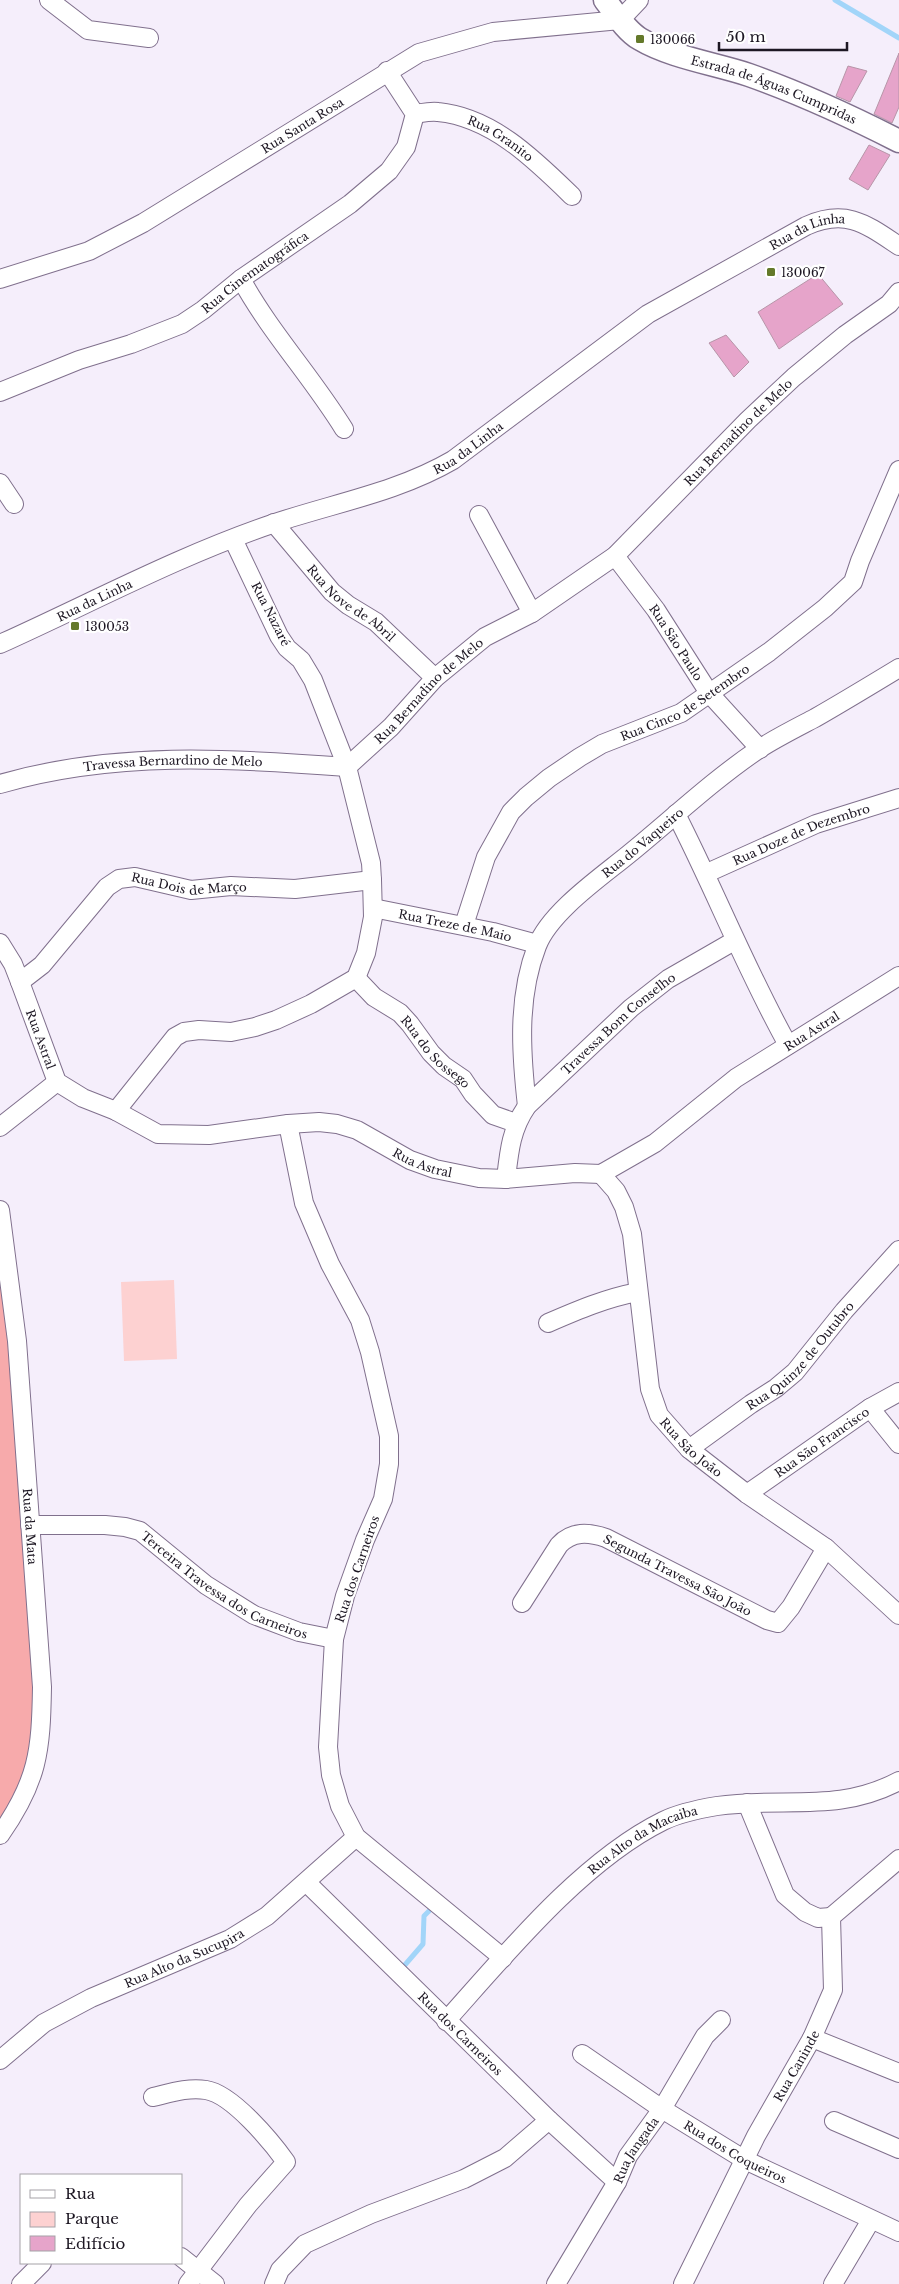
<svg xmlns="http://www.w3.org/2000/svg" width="899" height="2284" font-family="'Libre Baskerville',serif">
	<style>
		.green { fill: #fdd1d1 }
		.forest { fill: #f7aaab }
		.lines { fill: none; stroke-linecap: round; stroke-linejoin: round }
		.stream { stroke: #a2d5f9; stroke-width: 5 }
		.building { fill: #e6a4ca; stroke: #b795a8 }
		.minor-casing { stroke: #80708d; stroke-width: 20 }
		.major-casing { stroke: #80708d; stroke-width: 25 }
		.minor { stroke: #fff; stroke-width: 18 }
		.major { stroke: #fff; stroke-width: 22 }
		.poi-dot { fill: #64792a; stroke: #fff; stroke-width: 2 }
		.labels { text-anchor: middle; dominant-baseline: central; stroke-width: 4.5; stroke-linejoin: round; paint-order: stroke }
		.poi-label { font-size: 12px; fill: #1d1723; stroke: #fff; text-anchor: start }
		.street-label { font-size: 12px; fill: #1d1723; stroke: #fff }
	</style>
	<rect width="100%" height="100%" fill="#f5eefb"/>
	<!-- green -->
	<path class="green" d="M174,1280L177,1359L124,1361L121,1282Z"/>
	<!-- forest -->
	<path class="forest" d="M0,1262L42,1685L36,1759L0,1839Z"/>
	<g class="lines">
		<!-- stream -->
		<g class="stream">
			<path d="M835,0L899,38"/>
			<path d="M404,1966L423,1944L424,1916L433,1907"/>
		</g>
	</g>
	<!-- building -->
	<g class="building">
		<path d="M899,53V107L892,123L874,114Z"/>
		<path d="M848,66L867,71L850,102L836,96Z"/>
		<path d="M869,145L890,155L868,190L849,179Z"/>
		<path d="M818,274L843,304L779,349L758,312Z"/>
		<path d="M726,335L749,362L734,377L709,343Z"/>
	</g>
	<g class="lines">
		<!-- minor casing -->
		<g class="minor-casing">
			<g id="minor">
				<path d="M49,0L88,30L149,38"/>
				<path id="s1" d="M415,114C422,113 430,111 438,112C492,117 535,160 572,196"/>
				<path id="s2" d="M0,279L89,251L143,223L419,53L493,32L620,20L639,0"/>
				<path d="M241,279C270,332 312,377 344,429"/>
				<path id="s3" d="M0,392L79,360L131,344L182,324L203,310L241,279L350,204L389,171L406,147L415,114L387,71"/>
				<path d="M0,483L14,504"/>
				<path d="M479,515L532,613"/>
				<path id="s4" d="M274,523L332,592L348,605L376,622L435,678"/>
				<path id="s5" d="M615,556L656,610L709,693L760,749"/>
				<path id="s6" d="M0,644C91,603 180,555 275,523C335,503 398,492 453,460L648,314L806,226C846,208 866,224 899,246"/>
				<path id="s7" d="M347,767L391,727L435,678L485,637L532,613L615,556L748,420L794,377L845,335L889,304L899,292"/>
				<path id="s8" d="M0,784C113,751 231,758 347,767"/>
				<path d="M676,814C715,890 746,970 788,1045"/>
				<path id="s9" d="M707,873L816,824L899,798"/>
				<path id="s10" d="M373,908L493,932L537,944"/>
				<path id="s11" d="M464,925L486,857L511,812L526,797L549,778L580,757L602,744L681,713L769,652L825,608L853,582L860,561L899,470"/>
				<path id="s12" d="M0,943L13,964L20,982L57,1082L83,1098L116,1111L158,1134L209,1135L288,1124L319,1122L337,1124L357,1130L410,1160L435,1169L479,1178L506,1179L575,1173L601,1174L655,1143L736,1078L899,976"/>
				<path id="s13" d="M356,978L374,997L400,1013L410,1024L431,1053L444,1066L463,1079L473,1094L493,1115L516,1123"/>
				<path id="s14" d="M20,982L42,965L107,887L119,879L135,877L191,890L231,886L295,889L372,880"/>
				<path id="s15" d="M527,1106C521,1053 517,997 537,946C550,912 601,877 629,854C672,819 713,780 759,749C776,738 796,728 815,718C843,702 871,685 899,668"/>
				<path d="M116,1111L175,1037L184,1032L199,1030L231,1032L255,1027L276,1020L311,1004L356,978L366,953L373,917L372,880L371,863L347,767L313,680L301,660L287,648L279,636L233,539"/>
				<path d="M288,1124L304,1203L330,1264L360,1320L370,1352L389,1436V1464L383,1499L365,1540L345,1596L334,1639L328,1747L331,1775L340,1806L356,1837L503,1958"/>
				<path d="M0,1127L57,1082"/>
				<path id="s16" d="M601,1174L616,1191L624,1207L632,1234L650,1389L659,1415L689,1449L747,1494L826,1548L899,1615"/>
				<path id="s17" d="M506,1179C509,1152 511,1129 527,1106L631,1008L668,979L734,941"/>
				<path id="s18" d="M0,1210L17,1341L42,1687C41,1751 38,1781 0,1835"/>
				<path d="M548,1323C578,1310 606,1298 638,1292"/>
				<path d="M870,1408L899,1444"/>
				<path id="s19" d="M689,1449L751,1404L776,1388L795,1372L844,1311L899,1250"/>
				<path id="s20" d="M747,1494L870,1408L899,1392"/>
				<path id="s21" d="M30,1525H105L125,1527L140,1531L206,1585L254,1615L299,1632L334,1639"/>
				<path id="s22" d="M522,1603L559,1545C572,1531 588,1532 606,1538L767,1620L778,1623L791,1607L826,1548"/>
				<path d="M747,1803L785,1895L805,1912L818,1918L831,1917"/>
				<path id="s23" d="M307,1883L549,2120L617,2182"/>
				<path id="s24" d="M446,2021C506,1954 582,1861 663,1821C679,1813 699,1809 717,1806C783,1796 837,1814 899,1781"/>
				<path d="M812,2038L899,2073"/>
				<path id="s25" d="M582,2054L662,2109L745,2160L899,2232"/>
				<path id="s26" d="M0,2060L44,2023L91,1998L230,1939L267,1916L356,1837"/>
				<path d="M153,2097C170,2093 188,2087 206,2090C232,2094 271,2141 286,2162L248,2205L188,2284"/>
				<path d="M834,2121L899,2149"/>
				<path d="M181,2257L215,2284"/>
				<path d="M21,2284L42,2263"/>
				<path d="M274,2284L280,2270L305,2244L371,2214L464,2179L505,2158L549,2120"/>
				<path id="s27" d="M556,2284L617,2182L628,2156L662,2109L705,2036L721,2020"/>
				<path id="s28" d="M683,2284L756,2136L812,2038L833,1990L831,1917L899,1859"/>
				<path d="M833,2284L871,2220"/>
			</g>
		</g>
		<!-- major casing -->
		<g class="major-casing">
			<g id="major">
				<path id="s29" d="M605,0C615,13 626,31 640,39C670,57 716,64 749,75C800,93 850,116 899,141"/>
			</g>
		</g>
		<!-- minor -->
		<use href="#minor" class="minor"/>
		<!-- major -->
		<use href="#major" class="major"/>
	</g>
	<!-- markers -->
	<g class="poi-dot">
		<rect x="635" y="34" width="10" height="10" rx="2.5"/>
		<rect x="766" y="267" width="10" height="10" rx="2.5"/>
		<rect x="70" y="621" width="10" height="10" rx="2.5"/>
	</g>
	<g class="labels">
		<!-- poi labels -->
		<g class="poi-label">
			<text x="650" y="39">130066</text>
			<text x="781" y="272">130067</text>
			<text x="85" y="626">130053</text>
		</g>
		<!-- street labels -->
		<g class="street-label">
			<text stroke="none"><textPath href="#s29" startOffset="196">Estrada de Águas Cumpridas</textPath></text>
			<text stroke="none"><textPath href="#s2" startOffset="341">Rua Santa Rosa</textPath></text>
			<text stroke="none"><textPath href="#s1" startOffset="92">Rua Granito</textPath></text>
			<text stroke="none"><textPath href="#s6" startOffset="914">Rua da Linha</textPath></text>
			<text stroke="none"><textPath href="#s3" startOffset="284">Rua Cinematográfica</textPath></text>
			<text stroke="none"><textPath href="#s7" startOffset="518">Rua Bernadino de Melo</textPath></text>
			<text stroke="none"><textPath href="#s6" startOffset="509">Rua da Linha</textPath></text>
			<text stroke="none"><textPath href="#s6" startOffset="104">Rua da Linha</textPath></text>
			<text stroke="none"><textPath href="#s4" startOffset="112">Rua Nove de Abril</textPath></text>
			<text transform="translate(271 614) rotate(63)">Rua Nazaré</text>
			<text stroke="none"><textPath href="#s5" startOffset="106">Rua São Paulo</textPath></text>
			<text stroke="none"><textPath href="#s7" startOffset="112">Rua Bernadino de Melo</textPath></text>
			<text stroke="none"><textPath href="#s11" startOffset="330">Rua Cinco de Setembro</textPath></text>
			<text stroke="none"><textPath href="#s8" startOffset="175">Travessa Bernardino de Melo</textPath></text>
			<text stroke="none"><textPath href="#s9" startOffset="102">Rua Doze de Dezembro</textPath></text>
			<text stroke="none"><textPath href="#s15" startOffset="311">Rua do Vaqueiro</textPath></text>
			<text stroke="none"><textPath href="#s14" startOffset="215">Rua Dois de Março</textPath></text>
			<text stroke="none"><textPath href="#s10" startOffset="84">Rua Treze de Maio</textPath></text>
			<text stroke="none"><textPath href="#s17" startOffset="200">Travessa Bom Conselho</textPath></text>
			<text stroke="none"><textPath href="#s12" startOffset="975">Rua Astral</textPath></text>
			<text stroke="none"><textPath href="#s12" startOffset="105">Rua Astral</textPath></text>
			<text stroke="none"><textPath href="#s13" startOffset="110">Rua do Sossego</textPath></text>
			<text stroke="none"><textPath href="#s12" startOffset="539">Rua Astral</textPath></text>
			<text stroke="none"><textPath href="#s19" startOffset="146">Rua Quinze de Outubro</textPath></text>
			<text stroke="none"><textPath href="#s20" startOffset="91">Rua São Francisco</textPath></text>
			<text stroke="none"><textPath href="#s16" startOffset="298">Rua São João</textPath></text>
			<text stroke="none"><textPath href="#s18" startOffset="318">Rua da Mata</textPath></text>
			<text transform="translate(357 1569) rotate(-71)">Rua dos Carneiros</text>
			<text stroke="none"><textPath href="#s22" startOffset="200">Segunda Travessa São João</textPath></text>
			<text stroke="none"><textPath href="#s21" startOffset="212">Terceira Travessa dos Carneiros</textPath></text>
			<text stroke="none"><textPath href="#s24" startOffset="270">Rua Alto da Macaiba</textPath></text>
			<text stroke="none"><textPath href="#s26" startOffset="212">Rua Alto da Sucupira</textPath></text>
			<text stroke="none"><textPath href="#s23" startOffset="215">Rua dos Carneiros</textPath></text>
			<text stroke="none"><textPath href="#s28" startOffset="246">Rua Caninde</textPath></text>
			<text stroke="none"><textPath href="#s27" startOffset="156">Rua Jangada</textPath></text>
			<text stroke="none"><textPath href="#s25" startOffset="182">Rua dos Coqueiros</textPath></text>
		</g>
	</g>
	<!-- legend -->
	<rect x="20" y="2174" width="162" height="90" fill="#ffffff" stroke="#a5a2a7"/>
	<rect x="30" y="2190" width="25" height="8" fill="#ffffff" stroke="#a5a2a7"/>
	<text x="65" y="2199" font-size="15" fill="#1d1723">Rua</text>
	<rect x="30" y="2212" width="25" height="15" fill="#fdd1d1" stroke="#a5a2a7"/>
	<text x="65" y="2224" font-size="15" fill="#1d1723">Parque</text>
	<rect x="30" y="2236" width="25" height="15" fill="#e6a4ca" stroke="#a5a2a7"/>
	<text x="65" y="2249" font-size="15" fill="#1d1723">Edifício</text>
	<!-- scale -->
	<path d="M719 42v8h128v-8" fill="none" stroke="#1d1723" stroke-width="2.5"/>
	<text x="726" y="42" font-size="15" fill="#1d1723" stroke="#ffffff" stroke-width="4" paint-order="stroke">50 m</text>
</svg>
